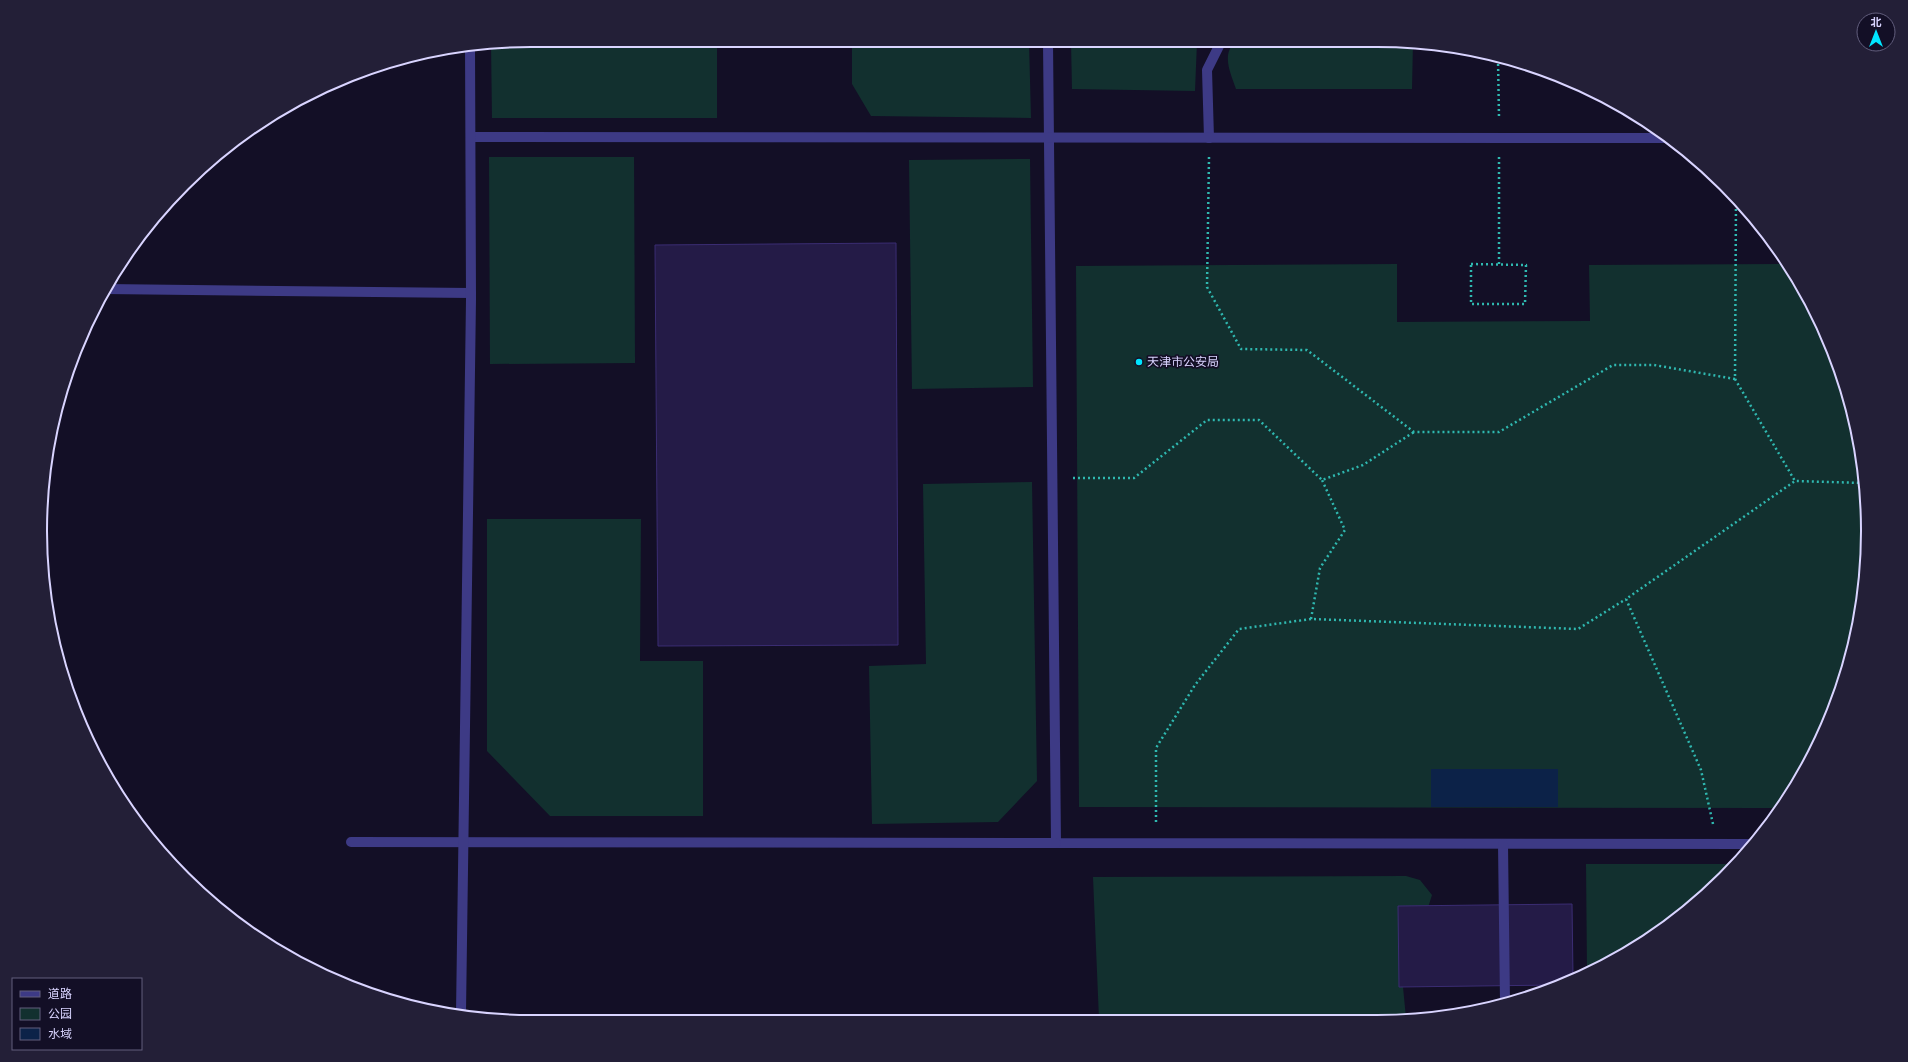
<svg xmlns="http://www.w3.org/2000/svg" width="1908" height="1062" font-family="'Space Grotesk','Noto Sans SC',sans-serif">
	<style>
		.green { fill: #12302f }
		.water { fill: #0c2248 }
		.building { fill: #241b47; stroke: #3b2d73 }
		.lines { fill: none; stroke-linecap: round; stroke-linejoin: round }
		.path { stroke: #2fb8b0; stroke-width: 2.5; stroke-dasharray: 2 3; stroke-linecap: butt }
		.service { stroke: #3d3a85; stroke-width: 10 }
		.minor { stroke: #3d3a85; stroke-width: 10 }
		.poi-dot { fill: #00e5ff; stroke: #130f26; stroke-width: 1.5 }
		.labels { text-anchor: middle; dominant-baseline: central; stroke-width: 3.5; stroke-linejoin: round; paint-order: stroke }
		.poi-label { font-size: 12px; fill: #d9d4ff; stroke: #130f26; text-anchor: start }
		.rim { fill: none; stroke: #d9d4ff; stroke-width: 2 }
	</style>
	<rect width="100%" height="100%" fill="#130f26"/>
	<!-- green -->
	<g class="green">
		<path d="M1409,41L1413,42L1412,89H1236C1231,74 1221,55 1235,42Z"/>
		<path d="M1029,42L1031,118L871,116L852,84V43Z"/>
		<path d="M1071,42H1197L1195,91L1072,89Z"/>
		<path d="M717,43V118H492L491,44Z"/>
		<path d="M489,157H634L635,363L490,364Z"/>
		<path d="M1030,159L1033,387L912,389L909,160Z"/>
		<path d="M1397,264V322L1590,321L1589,265L1787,264L1817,314L1851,404L1867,499L1864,595L1842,689L1802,777L1778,808L1079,807L1076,266Z"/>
		<path d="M1032,482L1037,781L998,822L872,824L869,666L926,664L923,484Z"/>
		<path d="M487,519H641L640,661H703V816H550L487,751Z"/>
		<path d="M1586,864H1735L1724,878L1650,939L1587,970Z"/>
		<path d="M1406,876L1420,880L1432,895L1403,987L1406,1018L1099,1019L1093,877Z"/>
	</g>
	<!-- water -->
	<rect class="water" x="1431" y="769" width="127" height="38"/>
	<!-- building -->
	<g class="building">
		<path d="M896,243L898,645L658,646L655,245Z"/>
		<path d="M1572,904L1573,977L1556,985L1399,987L1398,906Z"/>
	</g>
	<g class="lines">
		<!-- path -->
		<g class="path">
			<path d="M1498,59L1499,118"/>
			<path d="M1209,157L1207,287L1241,349L1307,350L1414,432H1499L1613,365H1654L1735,379"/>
			<path d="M1499,157V264"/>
			<path d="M1736,199L1735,379L1795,481"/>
			<path d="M1471,264L1526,265L1525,304H1471Z"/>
			<path d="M1073,478H1134L1207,420H1259L1322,480L1363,465L1414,432"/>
			<path d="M1311,619L1320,568L1345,530L1322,480"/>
			<path d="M1156,822V748L1195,685L1239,629L1311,619L1578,629L1626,599"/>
			<path d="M1713,824L1701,770L1626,599L1795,481L1864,483"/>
		</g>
		<!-- service -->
		<g class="service">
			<path d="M1209,138L1207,70L1221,42"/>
			<path d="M105,289L471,293"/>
		</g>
		<!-- minor -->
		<g class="minor">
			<path d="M1048,42L1056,843L1751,844"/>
			<path d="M471,137L1668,138"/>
			<path d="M351,842L1056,843"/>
			<path d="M1503,844L1505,1003"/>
			<path d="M461,1013L471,299L470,44"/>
		</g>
	</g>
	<!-- markers -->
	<circle class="poi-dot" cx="1139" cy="362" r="4"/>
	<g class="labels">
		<!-- poi labels -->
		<g class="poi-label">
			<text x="1147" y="362">天津市公安局</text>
		</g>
	</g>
	<!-- crop -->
	<path d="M0 0H1908V1062H0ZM531 47H1377A484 484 0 0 1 1861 531V531A484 484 0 0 1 1377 1015H531A484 484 0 0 1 47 531V531A484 484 0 0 1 531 47Z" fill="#231f37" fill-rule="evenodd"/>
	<path class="rim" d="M531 47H1377A484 484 0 0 1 1861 531V531A484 484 0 0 1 1377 1015H531A484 484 0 0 1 47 531V531A484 484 0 0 1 531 47Z"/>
	<!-- legend -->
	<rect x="12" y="978" width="130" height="72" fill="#130f26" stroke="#625e7d"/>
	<rect x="20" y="991" width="20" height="6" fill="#3d3a85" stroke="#625e7d"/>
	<text x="48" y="998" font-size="12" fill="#d9d4ff">道路</text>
	<rect x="20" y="1008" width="20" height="12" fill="#12302f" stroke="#625e7d"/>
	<text x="48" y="1018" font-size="12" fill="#d9d4ff">公园</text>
	<rect x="20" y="1028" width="20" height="12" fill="#0c2248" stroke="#625e7d"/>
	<text x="48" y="1038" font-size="12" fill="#d9d4ff">水域</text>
	<!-- north arrow -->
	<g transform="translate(1876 32)"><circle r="19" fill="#130f26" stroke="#625e7d"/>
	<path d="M0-3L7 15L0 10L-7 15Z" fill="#00e5ff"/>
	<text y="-6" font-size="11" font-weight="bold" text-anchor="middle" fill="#d9d4ff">北</text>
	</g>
</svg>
